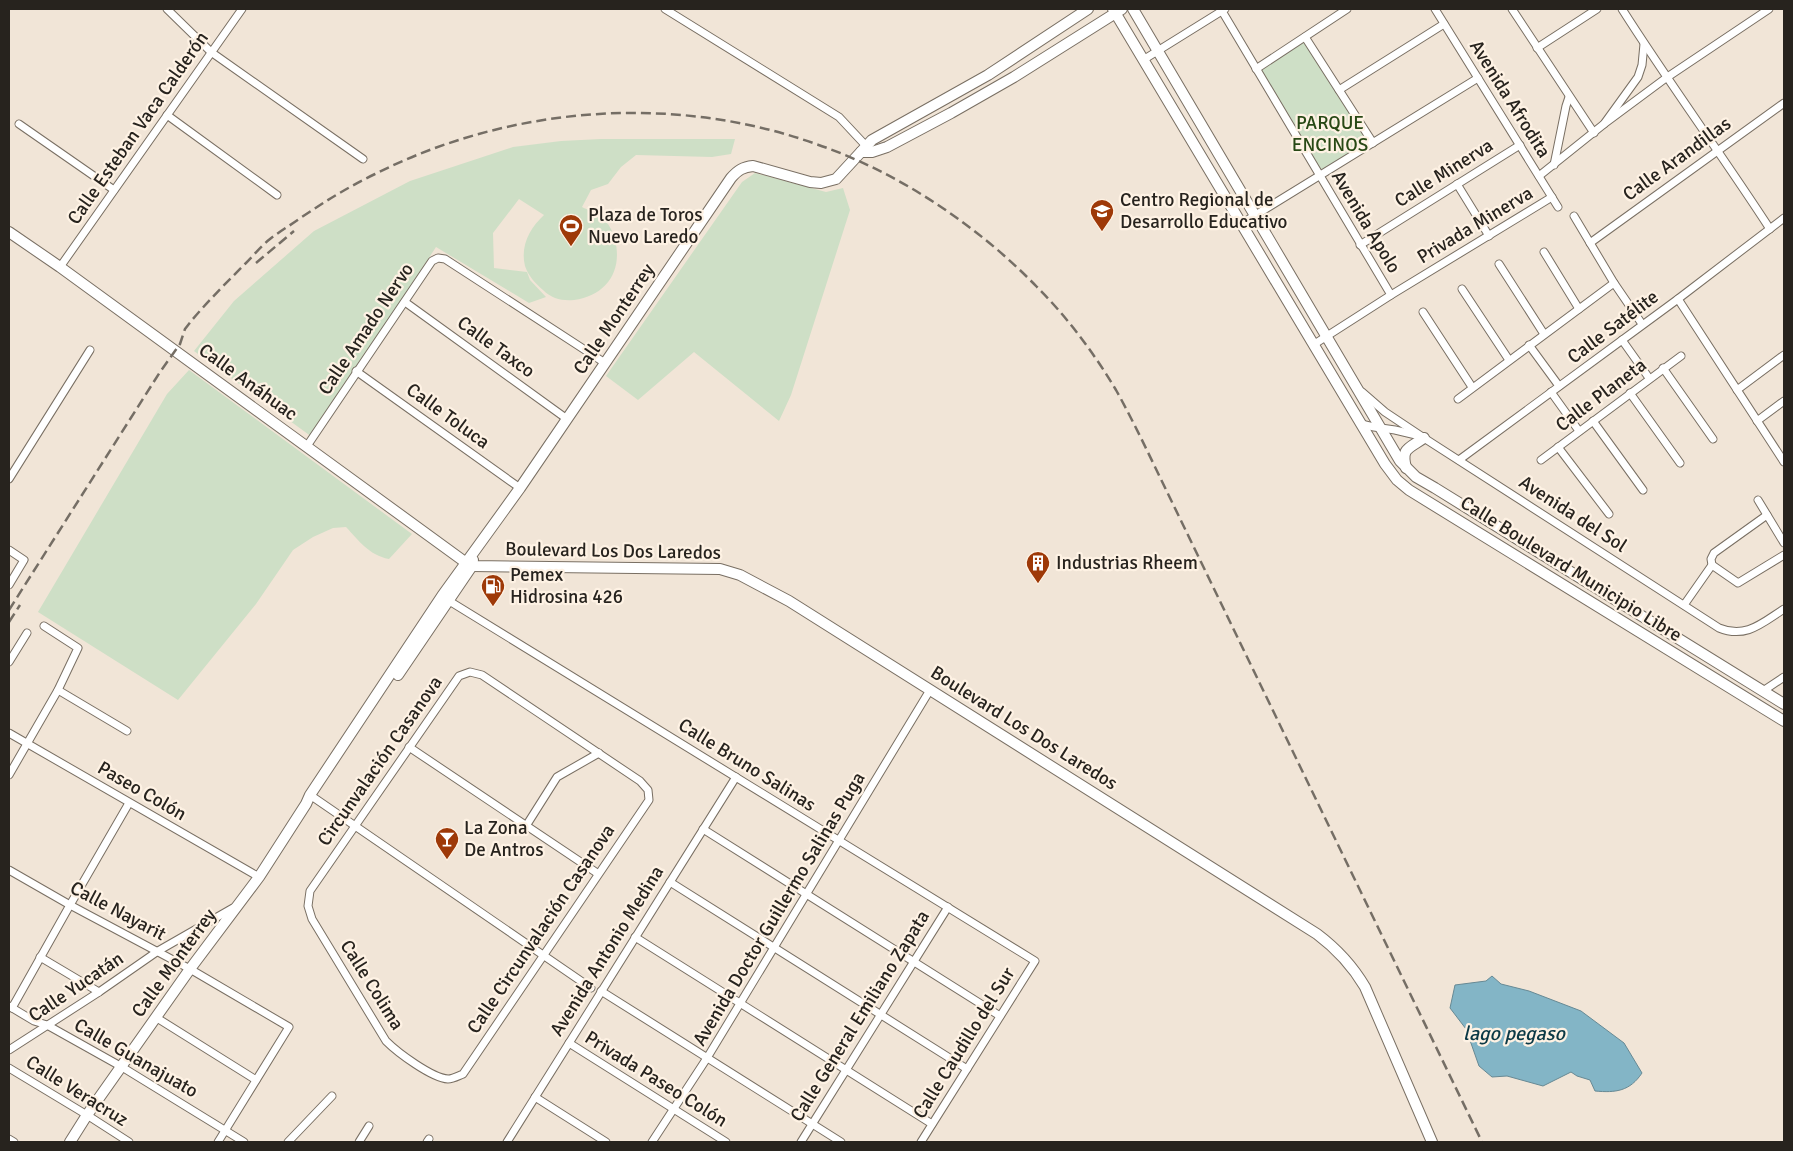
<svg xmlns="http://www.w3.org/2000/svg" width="1793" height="1151" font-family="Signika,sans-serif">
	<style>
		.green { fill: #cedfc6 }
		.water { fill: #83b5c6; stroke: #678994 }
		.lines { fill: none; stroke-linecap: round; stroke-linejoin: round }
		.street-casing { stroke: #796f63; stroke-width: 9 }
		.secondary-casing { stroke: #796f63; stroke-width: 12 }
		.street { stroke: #fff; stroke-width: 7 }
		.secondary { stroke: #fff; stroke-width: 10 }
		.rail { stroke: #756e65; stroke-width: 2.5; stroke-dasharray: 10 5; stroke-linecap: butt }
		.labels { text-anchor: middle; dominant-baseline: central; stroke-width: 4.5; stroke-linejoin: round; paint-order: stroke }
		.street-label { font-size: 19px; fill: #27231e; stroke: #fef2e4 }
		.park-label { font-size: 19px; fill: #284915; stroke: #fef2e4 }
		.poi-label { font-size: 19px; fill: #27231e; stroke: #fef2e4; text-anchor: start }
		.water-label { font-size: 20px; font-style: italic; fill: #0b3946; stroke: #fef2e4 }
	</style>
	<rect width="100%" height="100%" fill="#f1e5d7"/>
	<!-- green -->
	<g class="green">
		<path d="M1305,37L1373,143L1320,176L1256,69Z"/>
		<path d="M601,139H735L731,154L712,157L636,155L621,167L608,184L591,190L582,207C588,210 597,213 602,218C609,223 613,232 615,240C623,271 606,296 574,300C562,301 552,299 543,290C535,283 529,277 525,266C520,246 530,228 544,215L519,199L493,233L494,268L527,272L530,280L546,297L529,303L436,247L312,437L194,351L234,301L314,231L410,181L513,147L561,141Z"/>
		<path d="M755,173L826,192L843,188L850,210L791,395L779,421L694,352L638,400L606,376L742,182Z"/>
		<path d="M189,370L412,534L389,559C369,555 359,541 346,527L333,528L313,537L293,550L256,604L178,700L38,612L167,394Z"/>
	</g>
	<!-- water -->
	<path class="water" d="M1492,976L1501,984L1529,991L1581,1011L1624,1043L1642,1073C1630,1091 1616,1093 1595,1091L1590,1080L1577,1076L1571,1072L1543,1086L1507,1076L1492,1077L1479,1066L1466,1029L1450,1008L1455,985L1486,981Z"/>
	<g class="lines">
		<!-- street casing -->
		<g class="street-casing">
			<g id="street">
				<path d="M167,9L211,52L363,159"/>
				<path d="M665,9L839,117L868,148"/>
				<path d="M1435,9L1558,207"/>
				<path d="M1512,9L1594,133"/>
				<path d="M1622,9C1669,83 1722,155 1770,229"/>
				<path d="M1222,11L1391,295"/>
				<path d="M1305,37L1373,143"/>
				<path d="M1537,48L1597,9"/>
				<path d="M1143,60L1225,9"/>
				<path d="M1256,69L1347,9"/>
				<path d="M1339,90L1444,24"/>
				<path d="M167,115L277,195"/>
				<path d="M19,124L114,190"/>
				<path d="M1604,124L1666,78L1769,9"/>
				<path d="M1554,165L1566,106L1569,97"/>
				<path d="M1539,176L1604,124L1638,77L1642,65L1644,44"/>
				<path d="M1457,184L1489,236"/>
				<path d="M1574,216L1614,283L1642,324"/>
				<path d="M1241,224L1478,78"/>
				<path d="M1590,243L1784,103"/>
				<path d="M1360,245L1520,145"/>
				<path d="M1544,252L1579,309"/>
				<path d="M1499,264L1544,334"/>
				<path d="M60,267L242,9"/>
				<path d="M1462,289L1509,360"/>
				<path d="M1678,299L1784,462"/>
				<path d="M405,302L567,419"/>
				<path d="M1423,312L1472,387"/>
				<path d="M1622,340L1649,378"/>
				<path d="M1313,345L1391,295L1552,197"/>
				<path d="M1529,345L1559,386"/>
				<path d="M1663,368L1713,439"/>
				<path d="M356,371L520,488"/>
				<path d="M1737,390L1784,355"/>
				<path d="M1362,392L1385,412L1424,438L1719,628C1746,639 1762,623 1784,609"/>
				<path d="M1551,392L1579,431"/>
				<path d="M1630,393L1680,463"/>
				<path d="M1458,399L1614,283"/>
				<path d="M1593,421L1643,490"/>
				<path d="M1757,421L1784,401"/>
				<path d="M1361,424L1374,427L1395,430L1416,435"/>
				<path d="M307,446L432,261L438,258L445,259L605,363"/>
				<path d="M1558,447L1609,514"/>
				<path d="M1459,460L1678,299L1784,218"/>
				<path d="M1541,460L1681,356"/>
				<path d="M9,479L90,350"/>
				<path d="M1758,500L1784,543"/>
				<path d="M9,550L24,560L9,585"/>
				<path d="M1712,565L1738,583L1784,555"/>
				<path d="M446,599L1035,961L921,1142"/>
				<path d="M1684,605L1712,565L1711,559L1714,553L1767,515"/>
				<path d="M9,662L27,633"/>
				<path d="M470,672L482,675L640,781L648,790L649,800L463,1074C458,1076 453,1079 448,1079C432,1078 398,1053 386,1041L312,919L308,906L310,891L459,676Z"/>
				<path d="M58,690L127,731"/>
				<path d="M1763,691L1784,677"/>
				<path d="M9,733L259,877"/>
				<path d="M409,747L597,873"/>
				<path d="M9,775L58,690L78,648L44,626"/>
				<path d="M310,795L591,988"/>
				<path d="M526,826L557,777L599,753"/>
				<path d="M703,829L1000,1016"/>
				<path d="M9,870L70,905L190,969L289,1027L218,1142"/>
				<path d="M670,882L967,1069"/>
				<path d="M635,937L932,1124"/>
				<path d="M40,957L99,992"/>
				<path d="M601,991L841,1142"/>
				<path d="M9,1006L34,1021L47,1025L122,1067L244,1142"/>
				<path d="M12,1008L70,905L129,803"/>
				<path d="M157,1018L256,1080"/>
				<path d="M569,1043L726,1142"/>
				<path d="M9,1050L99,992L158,951L233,908"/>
				<path d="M9,1068L87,1115L129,1142"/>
				<path d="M535,1097L606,1142"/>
				<path d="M9,1139L14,1142"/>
				<path d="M288,1142L332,1096"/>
				<path d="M359,1142L369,1126"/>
				<path d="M427,1142L429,1139"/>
				<path d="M507,1142L736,777"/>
				<path d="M652,1142L707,1058L930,690"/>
				<path d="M801,1142L948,907"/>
			</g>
		</g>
		<!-- secondary casing -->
		<g class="secondary-casing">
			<g id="secondary">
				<path d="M1113,9L1385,464L1397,480L1409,490L1784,721"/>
				<path d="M1133,9L1400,461L1416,477L1435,488L1784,704"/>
				<path d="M861,152H872L887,147L951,113L1014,77L1122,9"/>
				<path d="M9,232L60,267L465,562L472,566L720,569L740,575L789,601L1317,934C1337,949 1352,965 1365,987L1432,1142"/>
				<path d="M1406,468C1401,448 1408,449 1424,438"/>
				<path d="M398,675L472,566L473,560"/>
				<path d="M70,1142L87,1115L190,969L259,877L306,804L310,795L442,596L520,488L731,178C738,170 743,167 753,166L810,182L821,183L836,179L872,140L988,75L1088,9"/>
			</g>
		</g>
		<!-- street -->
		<use href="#street" class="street"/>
		<!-- secondary -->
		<use href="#secondary" class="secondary"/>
		<!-- rail -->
		<g class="rail">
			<path d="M256,263L294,231"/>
			<path d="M9,610L160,372L180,344L185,329L192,320C209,300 227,282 245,264C253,256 261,246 270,239C279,232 289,226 299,219C324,202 348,187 375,174C510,106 673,93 816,144C898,172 977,225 1037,287C1067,317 1094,353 1116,390C1130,415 1143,442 1156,469L1482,1142"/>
			<path d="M9,622L20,605"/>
		</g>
	</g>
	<!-- icons -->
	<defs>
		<g id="school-pin" transform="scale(1.25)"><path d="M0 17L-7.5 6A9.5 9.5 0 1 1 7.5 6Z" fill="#9e3908" stroke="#fef2e4"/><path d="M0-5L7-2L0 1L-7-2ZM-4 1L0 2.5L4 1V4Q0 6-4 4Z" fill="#fff"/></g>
		<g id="stadium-pin" transform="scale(1.25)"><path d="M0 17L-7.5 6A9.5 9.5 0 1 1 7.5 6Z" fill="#9e3908" stroke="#fef2e4"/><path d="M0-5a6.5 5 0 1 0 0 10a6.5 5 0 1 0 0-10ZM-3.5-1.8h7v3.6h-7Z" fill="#fff"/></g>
		<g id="building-pin" transform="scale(1.25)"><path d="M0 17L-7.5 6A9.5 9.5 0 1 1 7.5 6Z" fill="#9e3908" stroke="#fef2e4"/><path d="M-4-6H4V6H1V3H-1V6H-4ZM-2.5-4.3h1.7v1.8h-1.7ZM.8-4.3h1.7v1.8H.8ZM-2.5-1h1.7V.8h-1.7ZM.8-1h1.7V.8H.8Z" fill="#fff"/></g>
		<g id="fuel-pin" transform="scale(1.25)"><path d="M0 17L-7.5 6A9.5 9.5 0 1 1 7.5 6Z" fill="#9e3908" stroke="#fef2e4"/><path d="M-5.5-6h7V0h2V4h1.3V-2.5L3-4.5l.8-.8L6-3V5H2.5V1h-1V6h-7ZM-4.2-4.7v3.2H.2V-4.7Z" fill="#fff"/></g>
		<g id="bar-pin" transform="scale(1.25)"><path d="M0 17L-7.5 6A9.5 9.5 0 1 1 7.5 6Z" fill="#9e3908" stroke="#fef2e4"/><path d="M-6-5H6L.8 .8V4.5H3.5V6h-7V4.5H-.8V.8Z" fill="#fff"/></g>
	</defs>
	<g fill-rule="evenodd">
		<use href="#school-pin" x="1102" y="211"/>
		<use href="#stadium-pin" x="571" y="226"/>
		<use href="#building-pin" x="1038" y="563"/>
		<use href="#fuel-pin" x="493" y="586"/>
		<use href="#bar-pin" x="447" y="839"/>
	</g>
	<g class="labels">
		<!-- street labels -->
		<g class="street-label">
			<text transform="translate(1510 99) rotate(58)">Avenida Afrodita</text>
			<text transform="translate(138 128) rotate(-55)">Calle Esteban Vaca Calderón</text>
			<text transform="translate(1677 159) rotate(-36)">Calle Arandillas</text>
			<text transform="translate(1444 173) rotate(-32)">Calle Minerva</text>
			<text transform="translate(1366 222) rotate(59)">Avenida Apolo</text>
			<text transform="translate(1475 225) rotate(-31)">Privada Minerva</text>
			<text transform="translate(614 319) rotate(-56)">Calle Monterrey</text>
			<text transform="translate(1613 327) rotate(-37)">Calle Satélite</text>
			<text transform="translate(366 329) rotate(-56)">Calle Amado Nervo</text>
			<text transform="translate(496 347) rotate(36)">Calle Taxco</text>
			<text transform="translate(248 382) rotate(36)">Calle Anáhuac</text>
			<text transform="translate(1601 395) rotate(-37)">Calle Planeta</text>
			<text transform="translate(448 416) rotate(36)">Calle Toluca</text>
			<text transform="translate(1573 514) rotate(33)">Avenida del Sol</text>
			<text transform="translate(613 551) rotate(1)">Boulevard Los Dos Laredos</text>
			<text transform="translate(1571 569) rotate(32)">Calle Boulevard Municipio Libre</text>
			<text transform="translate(1024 728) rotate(32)">Boulevard Los Dos Laredos</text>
			<text transform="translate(380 761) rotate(-55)">Circunvalación Casanova</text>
			<text transform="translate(747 765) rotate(32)">Calle Bruno Salinas</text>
			<text transform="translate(142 791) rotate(30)">Paseo Colón</text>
			<text transform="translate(779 909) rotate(-59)">Avenida Doctor Guillermo Salinas Puga</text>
			<text transform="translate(118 911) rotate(28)">Calle Nayarit</text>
			<text transform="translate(541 929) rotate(-56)">Calle Circunvalación Casanova</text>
			<text transform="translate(607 951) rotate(-58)">Avenida Antonio Medina</text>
			<text transform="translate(174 963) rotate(-54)">Calle Monterrey</text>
			<text transform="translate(372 985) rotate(58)">Calle Colima</text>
			<text transform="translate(76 987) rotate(-34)">Calle Yucatán</text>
			<text transform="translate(860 1016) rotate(-58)">Calle General Emiliano Zapata</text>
			<text transform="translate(964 1043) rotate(-58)">Calle Caudillo del Sur</text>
			<text transform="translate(136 1058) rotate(30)">Calle Guanajuato</text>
			<text transform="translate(656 1079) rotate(32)">Privada Paseo Colón</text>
			<text transform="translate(77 1091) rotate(32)">Calle Veracruz</text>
		</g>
		<!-- park labels -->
		<g class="park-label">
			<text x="1330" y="123">PARQUE<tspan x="1330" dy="22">ENCINOS</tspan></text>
		</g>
		<!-- poi labels -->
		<g class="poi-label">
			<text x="1120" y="200">Centro Regional de<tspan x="1120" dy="22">Desarrollo Educativo</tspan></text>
			<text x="588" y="215">Plaza de Toros<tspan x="588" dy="22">Nuevo Laredo</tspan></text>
			<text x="1056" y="563">Industrias Rheem</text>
			<text x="510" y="575">Pemex<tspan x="510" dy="22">Hidrosina 426</tspan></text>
			<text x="464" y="828">La Zona<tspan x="464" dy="22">De Antros</tspan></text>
		</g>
		<!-- water labels -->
		<g class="water-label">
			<text x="1514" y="1033">lago pegaso</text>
		</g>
	</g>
	<!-- border -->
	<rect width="1793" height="1151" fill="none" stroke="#27231e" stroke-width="20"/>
</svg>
